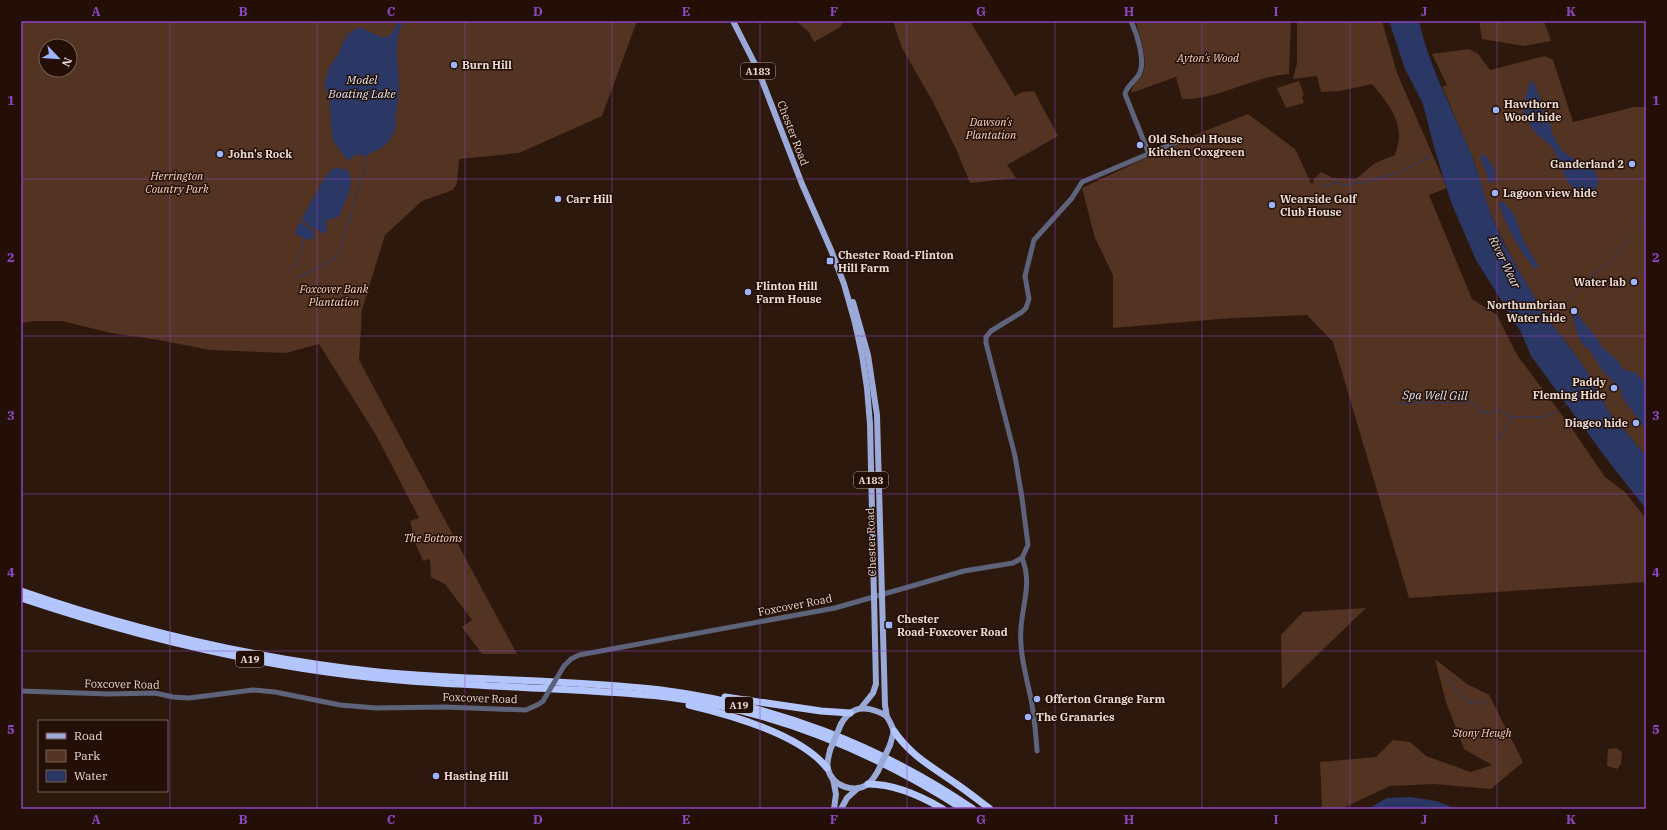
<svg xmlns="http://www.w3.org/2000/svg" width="1667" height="830" font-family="'IBM Plex Serif',serif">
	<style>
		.green { fill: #533321; fill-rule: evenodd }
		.water { fill: #2b3765 }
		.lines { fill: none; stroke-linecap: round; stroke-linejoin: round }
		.stream { stroke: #2b3765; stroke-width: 1 }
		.minor { stroke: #5c637a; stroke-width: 5 }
		.major { stroke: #9aa9d7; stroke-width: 6 }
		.highway { stroke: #b3c5fd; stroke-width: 7 }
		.minor-bridge { stroke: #5c637a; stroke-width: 5 }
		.major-bridge { stroke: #9aa9d7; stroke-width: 6 }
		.grid { fill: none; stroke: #8b46c2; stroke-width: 1; stroke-opacity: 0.55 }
		.poi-dot { fill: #9eb4fd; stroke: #230f05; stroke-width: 1.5 }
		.labels { text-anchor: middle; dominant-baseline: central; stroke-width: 3; stroke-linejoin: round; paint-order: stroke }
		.shield { fill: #230f05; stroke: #ad9d94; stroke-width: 1 }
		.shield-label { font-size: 10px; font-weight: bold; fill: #e8dad2 }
		.park-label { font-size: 11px; font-style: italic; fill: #f9d7c6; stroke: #230f05 }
		.poi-label { font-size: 11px; font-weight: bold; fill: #e8dad2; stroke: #230f05; text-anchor: start }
		.street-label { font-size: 11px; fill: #e8dad2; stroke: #230f05 }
		.water-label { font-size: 12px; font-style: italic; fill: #dfe4f4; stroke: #230f05 }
		.neatline { fill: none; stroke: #8b46c2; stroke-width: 1.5 }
		.grid-label { font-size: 13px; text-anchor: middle; font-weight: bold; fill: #8b46c2 }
	</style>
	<rect width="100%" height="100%" fill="#2d180d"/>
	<!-- green -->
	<g class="green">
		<path d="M21,21H637L602,116L519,153L459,159L457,183L453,190L422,201L385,235L362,310L359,360L517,654H482L462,627L472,620L445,584L431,577L430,559L423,561L416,545L410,521L419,518L376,435L319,344L286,353L210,350L159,340L111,333L62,321H34L21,323ZM46,46H70V70H46Z"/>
		<path d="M796,21H845L839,28L814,42L809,32Z"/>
		<path d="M893,21H970L1015,96L1022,92L1034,91L1058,136L1007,165L1016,178L970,183L956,149L933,102L902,48Z"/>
		<path d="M1135,21H1291L1289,74C1255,76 1216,101 1182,99L1176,77L1131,93C1133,83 1137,83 1142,75C1149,63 1140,37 1137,25Z"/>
		<path d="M1297,21H1382L1397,73L1447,188L1429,195L1472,299L1497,315L1517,355L1568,423L1605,477L1625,492L1646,519V582L1409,598L1333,342L1307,315L1232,318L1113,328V275L1095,238L1082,188L1195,135L1248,114L1295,149L1312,185L1314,179L1321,172L1333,178L1356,179L1375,163L1395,155C1397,148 1400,140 1399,133C1398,115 1383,97 1372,84L1340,91L1321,92L1317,76L1293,79L1297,63Z"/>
		<path d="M1479,21H1544L1551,41L1524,46L1482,39Z"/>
		<path d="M1469,49L1478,54L1490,70L1545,56L1553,60L1573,122L1634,107H1646V456L1609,412L1592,379L1578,358L1552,324L1554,316L1546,313L1544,314L1512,259L1493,219L1485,199L1474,161L1442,87L1447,85L1432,54Z"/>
		<path d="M1299,81L1304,95L1302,96L1304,103L1286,108L1277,88Z"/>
		<path d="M1366,608L1282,689L1281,635L1303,612Z"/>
		<path d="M1435,659L1467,684L1489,695L1523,762L1491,789L1434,784L1390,786L1341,809H1321L1322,805L1320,762L1376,757L1393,740L1410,742L1426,756L1471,772L1492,765L1464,749L1446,702Z"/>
		<path d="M1616,748L1622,752L1621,764L1617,769L1607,766L1608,749Z"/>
	</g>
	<!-- water -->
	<g class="water">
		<path d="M398,21H403C392,45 399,63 399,87C399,97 397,108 395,118C399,131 388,144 378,150C374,152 370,152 367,156L355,155L348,161L334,142L332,136L329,97L324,85L329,68L340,51L343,42L348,34L359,27L384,38C392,35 395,29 398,21Z"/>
		<path d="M1389,21H1419C1429,66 1452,109 1470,151C1479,173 1484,196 1492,217C1506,251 1526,282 1544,314L1546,313L1550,315L1553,314L1554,316L1552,324L1578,358L1592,379L1609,412L1646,456V509L1606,458L1531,356L1521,332L1476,260L1451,202L1434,147L1423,104L1405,69Z"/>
		<path d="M1533,81L1551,126L1552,133L1562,151L1578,162L1588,164L1594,169L1598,180V186L1590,193C1567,199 1562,163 1554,150C1551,143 1541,139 1536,133C1531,128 1528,121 1524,115L1525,99L1530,82Z"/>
		<path d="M1485,154L1495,171V181L1490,183L1480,157Z"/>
		<path d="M339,168L349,172C355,187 344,201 340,216L326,221L327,229L323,234L317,229L315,230L302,220V218L324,179L332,169Z"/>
		<path d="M1503,201L1515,216L1523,240L1539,267L1535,269C1519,250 1507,228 1499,204Z"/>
		<path d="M299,222H301L314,232V238L308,240L295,234Z"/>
		<path d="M1577,311L1579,312L1578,315L1598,340L1601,346L1618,361L1623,369L1634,373L1639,371L1637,374V376L1646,381V385L1643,387L1646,392V430L1622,397L1621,390L1602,370L1589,349C1577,344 1576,325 1572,315Z"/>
		<path d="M1411,797L1436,801L1457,809H1368L1387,798Z"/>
	</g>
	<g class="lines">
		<!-- stream -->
		<g class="stream">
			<path d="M367,160V156"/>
			<path d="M347,166V171"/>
			<path d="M1321,187L1338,182L1344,185L1365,182L1400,172L1431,156"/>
			<path d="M1639,225L1646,213"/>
			<path d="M291,268L296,265L303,246L304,237"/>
			<path d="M1603,268L1630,239"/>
			<path d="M296,279L338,256L366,164"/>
			<path d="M1552,316C1568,301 1581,282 1599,270"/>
			<path d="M1396,403L1410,404L1414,402L1418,404L1422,401L1426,403L1470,402L1478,406L1480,412L1492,413L1497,409L1511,417H1545L1559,410"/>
			<path d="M1562,408L1566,404"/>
			<path d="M1495,441L1501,437L1511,418"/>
			<path d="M1445,677L1459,694L1468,702H1484V706"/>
		</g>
		<!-- minor -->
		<g class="minor">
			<path d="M1131,21C1137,34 1147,64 1138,76C1133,83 1127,86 1125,94L1149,154"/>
			<path d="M1022,558C1032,582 1023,603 1021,627C1019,652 1026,675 1031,699C1034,716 1036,734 1037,751"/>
			<path d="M564,666L571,659L579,655L835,608L964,571L1013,563L1022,558L1028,545L1022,498L1015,456L986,343V337L991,331L1022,312L1026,308L1029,299L1025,276L1034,240L1072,198L1082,182L1186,138"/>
			<path d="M21,691L109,694L155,693L173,697L189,698L253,690L275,692L340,705L376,708L444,707L526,710L539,704L543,701"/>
		</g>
		<!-- major -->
		<g class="major">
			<path d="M733,21L758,70L802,184L831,250L844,284L855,323L862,355L867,388L870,424L876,684L873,693L861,708"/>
			<path d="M853,302L868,355L877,415L885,705L887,717"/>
			<path d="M841,724C849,710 860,705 876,711C879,712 884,714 887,717C890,721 892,727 894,731L890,745"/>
			<path d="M830,750C829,756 826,763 828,769C832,786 854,794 868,784C873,780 875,776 878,771"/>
			<path d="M833,779L836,794L834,809"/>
			<path d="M841,809L847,798L858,788"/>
		</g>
		<!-- highway -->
		<g class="highway">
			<path d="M21,591C137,631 256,659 378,672C472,681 567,679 661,690C772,704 881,746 973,809"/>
			<path d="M21,598C128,634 237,661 350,675C424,684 500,686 574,690C605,692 637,693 667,697C773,710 874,752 963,809"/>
			<path d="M725,697L821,711L850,713"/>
			<path d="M689,705C731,715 800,734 827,768"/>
			<path d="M894,731C911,756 931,766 955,783C967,791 978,800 990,809"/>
			<path d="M868,784C894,784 921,796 943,809"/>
		</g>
		<!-- minor-bridge -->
		<path class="minor-bridge" d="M543,701L564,666"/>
		<!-- major-bridge -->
		<g class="major-bridge">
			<path d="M830,750L841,724"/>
			<path d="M878,771L890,745"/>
		</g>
	</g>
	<!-- grid -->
	<path class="grid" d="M170,21V809M317,21V809M465,21V809M612,21V809M760,21V809M907,21V809M1055,21V809M1202,21V809M1350,21V809M1497,21V809M21,179H1646M21,336H1646M21,494H1646M21,651H1646"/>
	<!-- markers -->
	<g class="poi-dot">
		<circle cx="454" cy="65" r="4"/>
		<circle cx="1496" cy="110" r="4"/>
		<circle cx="1140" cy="145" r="4"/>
		<circle cx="220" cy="154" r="4"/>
		<circle cx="1632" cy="164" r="4"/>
		<circle cx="1495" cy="193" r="4"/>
		<circle cx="558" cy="199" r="4"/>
		<circle cx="1272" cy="205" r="4"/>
		<rect x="826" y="257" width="8" height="8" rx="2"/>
		<circle cx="1634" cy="282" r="4"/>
		<circle cx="748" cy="292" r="4"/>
		<circle cx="1574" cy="311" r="4"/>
		<circle cx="1614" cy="388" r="4"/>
		<circle cx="1636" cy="423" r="4"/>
		<rect x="885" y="621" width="8" height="8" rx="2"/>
		<circle cx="1037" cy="699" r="4"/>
		<circle cx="1028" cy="717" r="4"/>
		<circle cx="436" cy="776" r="4"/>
	</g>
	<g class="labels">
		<!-- shield labels -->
		<g class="shield">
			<rect x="741" y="63" width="34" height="16" rx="3"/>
			<rect x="854" y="472" width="34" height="16" rx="3"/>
			<rect x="236" y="651" width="28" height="16" rx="3"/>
			<rect x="725" y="697" width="28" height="16" rx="3"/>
		</g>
		<g class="shield-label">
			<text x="758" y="71">A183</text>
			<text x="871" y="480">A183</text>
			<text x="250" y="659">A19</text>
			<text x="739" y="705">A19</text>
		</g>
		<!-- park labels -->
		<g class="park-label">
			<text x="1208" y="58">Ayton's Wood</text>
			<text x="991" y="122">Dawson's<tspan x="991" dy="13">Plantation</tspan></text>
			<text x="177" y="176">Herrington<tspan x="177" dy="13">Country Park</tspan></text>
			<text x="334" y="289">Foxcover Bank<tspan x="334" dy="13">Plantation</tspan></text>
			<text x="433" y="538">The Bottoms</text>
			<text x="1482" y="733">Stony Heugh</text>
		</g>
		<!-- poi labels -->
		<g class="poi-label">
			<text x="462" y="65">Burn Hill</text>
			<text x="1504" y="104">Hawthorn<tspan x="1504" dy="13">Wood hide</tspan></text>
			<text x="1148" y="139">Old School House<tspan x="1148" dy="13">Kitchen Coxgreen</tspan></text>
			<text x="228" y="154">John's Rock</text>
			<text x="1624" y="164" text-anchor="end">Ganderland 2</text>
			<text x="1503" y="193">Lagoon view hide</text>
			<text x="566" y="199">Carr Hill</text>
			<text x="1280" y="199">Wearside Golf<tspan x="1280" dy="13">Club House</tspan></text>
			<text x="838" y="255">Chester Road-Flinton<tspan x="838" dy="13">Hill Farm</tspan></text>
			<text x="1626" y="282" text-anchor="end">Water lab</text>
			<text x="756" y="286">Flinton Hill<tspan x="756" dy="13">Farm House</tspan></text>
			<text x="1566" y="305" text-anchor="end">Northumbrian<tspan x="1566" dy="13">Water hide</tspan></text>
			<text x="1606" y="382" text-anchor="end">Paddy<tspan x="1606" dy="13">Fleming Hide</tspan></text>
			<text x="1628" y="423" text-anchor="end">Diageo hide</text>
			<text x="897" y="619">Chester<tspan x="897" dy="13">Road-Foxcover Road</tspan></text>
			<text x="1045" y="699">Offerton Grange Farm</text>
			<text x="1036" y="717">The Granaries</text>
			<text x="444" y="776">Hasting Hill</text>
		</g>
		<!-- street labels -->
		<g class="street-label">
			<text transform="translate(793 133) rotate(69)">Chester Road</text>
			<text transform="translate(871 542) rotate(-92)">Chester Road</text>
			<text transform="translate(795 605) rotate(-11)">Foxcover Road</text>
			<text transform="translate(122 684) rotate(1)">Foxcover Road</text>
			<text transform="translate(480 698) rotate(2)">Foxcover Road</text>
		</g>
		<!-- water labels -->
		<g class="water-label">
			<text x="362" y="79">Model<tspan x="362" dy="14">Boating Lake</tspan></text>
			<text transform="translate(1505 262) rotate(64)">River Wear</text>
			<text transform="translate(1435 395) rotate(1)">Spa Well Gill</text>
		</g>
	</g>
	<!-- border -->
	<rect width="1667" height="830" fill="none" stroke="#230f05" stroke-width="44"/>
	<!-- legend -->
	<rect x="38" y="720" width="130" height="72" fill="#230f05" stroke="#726057"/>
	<rect x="46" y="733" width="20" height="6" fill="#9aa9d7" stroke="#726057"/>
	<text x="74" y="740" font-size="12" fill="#e8dad2">Road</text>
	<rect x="46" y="750" width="20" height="12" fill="#533321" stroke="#726057"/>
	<text x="74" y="760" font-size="12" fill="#e8dad2">Park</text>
	<rect x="46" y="770" width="20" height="12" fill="#2b3765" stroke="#726057"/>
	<text x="74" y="780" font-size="12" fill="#e8dad2">Water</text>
	<!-- north arrow -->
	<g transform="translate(58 58) rotate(115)"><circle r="19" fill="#230f05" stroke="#726057"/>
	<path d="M0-3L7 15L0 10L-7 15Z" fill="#9eb4fd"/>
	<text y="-6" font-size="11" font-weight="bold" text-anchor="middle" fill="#e8dad2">N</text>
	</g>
	<rect x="22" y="22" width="1623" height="786" class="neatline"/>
	<g class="grid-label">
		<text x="96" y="16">A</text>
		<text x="243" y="16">B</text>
		<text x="391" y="16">C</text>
		<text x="538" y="16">D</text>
		<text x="686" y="16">E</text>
		<text x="834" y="16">F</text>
		<text x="981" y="16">G</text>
		<text x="1129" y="16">H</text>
		<text x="1276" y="16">I</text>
		<text x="1424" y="16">J</text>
		<text x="1571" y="16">K</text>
		<text x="11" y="105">1</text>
		<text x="1656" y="105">1</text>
		<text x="11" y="262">2</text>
		<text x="1656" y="262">2</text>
		<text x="11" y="420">3</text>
		<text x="1656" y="420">3</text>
		<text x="11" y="577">4</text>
		<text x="1656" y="577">4</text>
		<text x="11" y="734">5</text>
		<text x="1656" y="734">5</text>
		<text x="96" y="824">A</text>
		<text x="243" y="824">B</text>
		<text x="391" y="824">C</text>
		<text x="538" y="824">D</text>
		<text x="686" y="824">E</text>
		<text x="834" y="824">F</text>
		<text x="981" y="824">G</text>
		<text x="1129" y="824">H</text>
		<text x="1276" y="824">I</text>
		<text x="1424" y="824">J</text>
		<text x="1571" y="824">K</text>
	</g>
</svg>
